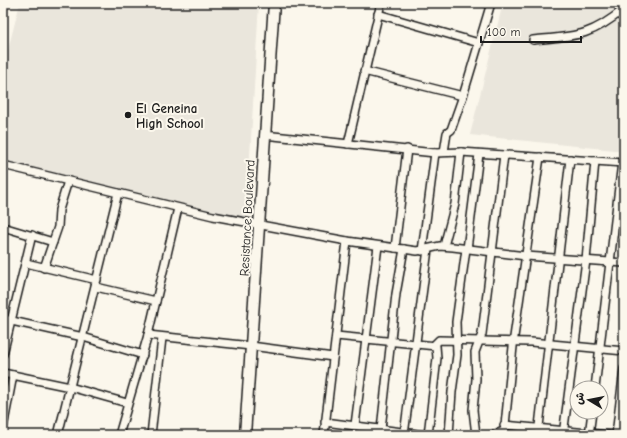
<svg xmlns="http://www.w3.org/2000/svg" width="627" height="438" font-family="'Comic Neue','Playpen Sans Arabic',sans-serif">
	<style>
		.built { fill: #eae6dc }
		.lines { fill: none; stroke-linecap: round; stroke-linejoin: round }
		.minor-casing { stroke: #1c1c1c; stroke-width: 10 }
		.highway-casing { stroke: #1c1c1c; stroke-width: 13 }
		.minor { stroke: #fbf7ec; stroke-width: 7 }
		.highway { stroke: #fbf7ec; stroke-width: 10 }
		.poi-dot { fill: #1c1c1c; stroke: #fbf7ec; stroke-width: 1.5 }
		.labels { text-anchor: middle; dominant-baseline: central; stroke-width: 4; stroke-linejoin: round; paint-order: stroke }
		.poi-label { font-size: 13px; font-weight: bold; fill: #1c1c1c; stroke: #fbf7ec; text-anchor: start }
		.street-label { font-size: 13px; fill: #1c1c1c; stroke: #fbf7ec }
	</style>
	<rect width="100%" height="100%" fill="#fbf7ec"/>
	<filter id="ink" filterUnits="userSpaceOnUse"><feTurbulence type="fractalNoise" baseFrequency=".025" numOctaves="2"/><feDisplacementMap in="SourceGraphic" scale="8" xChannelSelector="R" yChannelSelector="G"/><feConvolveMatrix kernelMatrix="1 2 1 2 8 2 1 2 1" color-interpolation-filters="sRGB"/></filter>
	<g filter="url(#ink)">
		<!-- built -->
		<g class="built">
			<path d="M20,3H259L246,223L3,160V69Z"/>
			<path d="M503,3H624V151L470,135Z"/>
		</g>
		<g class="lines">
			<!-- minor casing -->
			<g class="minor-casing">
				<g id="minor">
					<path d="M378,14L479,43"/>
					<path d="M533,40C576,36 590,37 624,9"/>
					<path d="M364,71L463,96"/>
					<path d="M264,135L435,153L461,152L624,163"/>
					<path d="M348,144L381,3"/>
					<path d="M444,152L447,133L451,130L463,96L491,3"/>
					<path d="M3,165L213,216L347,241L417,251L440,246L453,247L526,256L624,263"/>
					<path d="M3,227L53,242"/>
					<path d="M444,246L455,204L461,152"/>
					<path d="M395,248L407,149"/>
					<path d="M467,249L479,154"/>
					<path d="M422,251L435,153"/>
					<path d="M26,263L97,280"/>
					<path d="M44,268L58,227L59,210L68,181"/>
					<path d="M96,287L156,301"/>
					<path d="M3,319L83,337L143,355"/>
					<path d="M148,335L251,346L333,357"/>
					<path d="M336,336L436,346L437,358L428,435"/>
					<path d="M434,345L439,340L531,342L624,351"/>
					<path d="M3,354L32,235"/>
					<path d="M3,373L70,387L127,403"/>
					<path d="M595,388L622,162"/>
					<path d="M325,422L425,435"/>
					<path d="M355,425L378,246"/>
					<path d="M504,425L609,435"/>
					<path d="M3,428L13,375"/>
					<path d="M381,429L396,294L404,249"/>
					<path d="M58,435L118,193"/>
					<path d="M119,435L148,335L178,208"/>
					<path d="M151,435L162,338"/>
					<path d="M324,435L347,241"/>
					<path d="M404,435L428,249"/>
					<path d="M449,435L452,392L457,355L456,322L466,249"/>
					<path d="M476,435L473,410L476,379L475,352L482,334L504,155"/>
					<path d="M492,435L504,431"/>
					<path d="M504,435L514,337L540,157"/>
					<path d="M538,435L570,159"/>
					<path d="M563,435L586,260L595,161"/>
					<path d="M589,435L592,412"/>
					<path d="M616,435L624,369"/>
				</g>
			</g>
			<!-- highway casing -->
			<g class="highway-casing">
				<path id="highway" d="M245,435L274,3"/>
			</g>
			<!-- minor -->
			<use href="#minor" class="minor"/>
			<!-- highway -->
			<use href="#highway" class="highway"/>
		</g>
	</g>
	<!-- markers -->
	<circle class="poi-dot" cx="128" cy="115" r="4"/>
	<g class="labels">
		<!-- poi labels -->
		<g class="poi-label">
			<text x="136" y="108">El Geneina<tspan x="136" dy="15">High School</tspan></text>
		</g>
		<!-- street labels -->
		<g class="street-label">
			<text transform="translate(247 218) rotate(-87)">Resistance Boulevard</text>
		</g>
	</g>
	<!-- margin -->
	<rect width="627" height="438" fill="none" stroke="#fbf7ec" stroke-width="16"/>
	<rect x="8" y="8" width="611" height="422" fill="none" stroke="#1c1c1c" stroke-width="1.5" filter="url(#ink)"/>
	<!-- north arrow -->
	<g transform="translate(589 400) rotate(280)"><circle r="19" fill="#fbf7ec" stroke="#a29f99"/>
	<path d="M0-3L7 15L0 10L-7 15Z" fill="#1c1c1c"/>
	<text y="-6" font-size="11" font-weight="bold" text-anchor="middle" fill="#1c1c1c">ش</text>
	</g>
	<!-- scale -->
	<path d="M481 36v6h100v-6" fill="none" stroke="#1c1c1c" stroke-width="2"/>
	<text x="487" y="36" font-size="12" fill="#1c1c1c" stroke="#fbf7ec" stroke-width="3" paint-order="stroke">100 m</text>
</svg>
